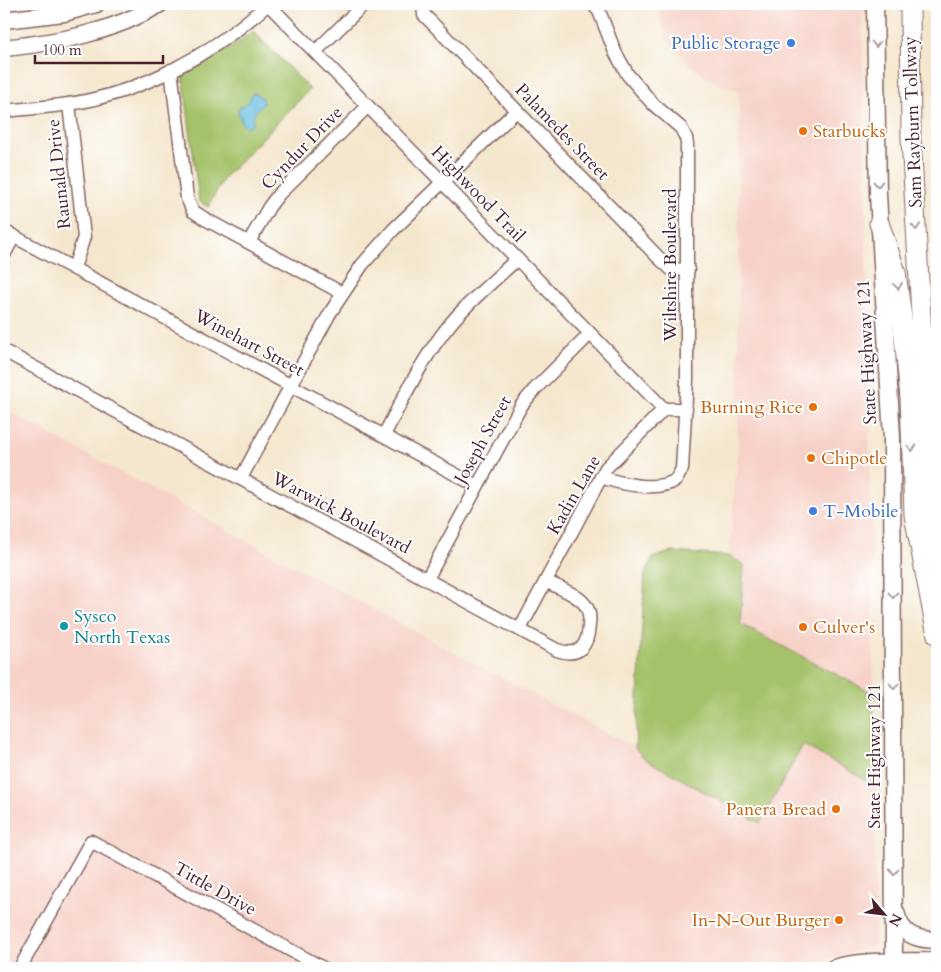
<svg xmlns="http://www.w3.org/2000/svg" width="941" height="972" font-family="Cardo,serif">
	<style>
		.built { fill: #f7d1c7 }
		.green { fill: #a4c269; stroke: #77704a }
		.water { fill: #64bde1; stroke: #576e86 }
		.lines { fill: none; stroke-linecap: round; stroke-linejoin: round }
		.minor-casing { stroke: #866564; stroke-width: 15 }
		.major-casing { stroke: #866564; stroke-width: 19 }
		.highway-casing { stroke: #866564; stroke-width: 21 }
		.minor { stroke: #fff; stroke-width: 12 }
		.major { stroke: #fff; stroke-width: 16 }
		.highway { stroke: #fff; stroke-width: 19 }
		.oneway { stroke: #ae9aa0 }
		.shop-dot { fill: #3f7fe0; stroke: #fff; stroke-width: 2 }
		.food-dot { fill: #e8710a; stroke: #fff; stroke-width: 2 }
		.culture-dot { fill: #0f9aa8; stroke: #fff; stroke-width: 2 }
		.labels { text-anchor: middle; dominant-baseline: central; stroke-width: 4; stroke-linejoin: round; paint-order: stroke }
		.shop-label { font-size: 18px; fill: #366cbe; stroke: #fff; text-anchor: end }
		.street-label { font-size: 18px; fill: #4a1f2b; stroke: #fff }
		.food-label { font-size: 18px; fill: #c56008; stroke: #fff; text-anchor: start }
		.culture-label { font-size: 18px; fill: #0d838f; stroke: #fff; text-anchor: start }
	</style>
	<rect width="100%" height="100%" fill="#fff"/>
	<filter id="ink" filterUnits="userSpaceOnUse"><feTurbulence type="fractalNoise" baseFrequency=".02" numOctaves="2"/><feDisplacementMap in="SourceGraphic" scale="10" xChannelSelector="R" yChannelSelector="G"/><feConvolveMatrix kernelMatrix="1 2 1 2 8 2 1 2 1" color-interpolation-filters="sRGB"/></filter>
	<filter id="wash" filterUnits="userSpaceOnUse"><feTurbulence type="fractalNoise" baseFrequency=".0096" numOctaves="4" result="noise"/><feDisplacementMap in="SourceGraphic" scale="20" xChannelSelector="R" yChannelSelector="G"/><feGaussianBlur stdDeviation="1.12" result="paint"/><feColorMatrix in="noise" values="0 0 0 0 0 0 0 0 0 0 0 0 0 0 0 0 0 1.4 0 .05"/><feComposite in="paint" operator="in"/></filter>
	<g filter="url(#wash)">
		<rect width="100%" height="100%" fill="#f4e7ce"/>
		<!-- built -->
		<g class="built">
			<path d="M655,4H862L874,694L739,624L744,565L729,556L738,448L739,91L719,85L686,62L666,36Z"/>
			<path d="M4,409L469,661L635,748L645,759L760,822L803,745L875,785V946L797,968H4Z"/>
		</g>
		<!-- green -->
		<g class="green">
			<path d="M253,31L310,89L224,178L208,207L199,201L183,75L228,50Z"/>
			<path d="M670,552L729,556L744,565L740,624L874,694L875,785L803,745L760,823L645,759L635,748L645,574L653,558Z"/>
		</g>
		<!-- water -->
		<path class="water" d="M253,92L262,98L263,104C260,107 256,110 254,114C252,121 255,125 247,127L242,124L238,110L240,106L242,107L249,101Z"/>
	</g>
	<g filter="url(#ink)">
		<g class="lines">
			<!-- minor casing -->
			<g class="minor-casing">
				<g id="minor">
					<path d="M268,4L664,409"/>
					<path d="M423,4L424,15L435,26L658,257L671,269L688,270"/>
					<path d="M593,4L599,11L615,52L628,75L653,104L681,128L686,138L687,144V379L682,469L676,480C658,492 621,484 601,477"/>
					<path d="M316,51L364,4"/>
					<path d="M171,70L187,198L193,211L205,219L342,293"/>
					<path d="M69,104L84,237L74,268"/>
					<path d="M4,111C25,109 47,107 69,104C142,93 214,53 268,4"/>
					<path d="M4,231L477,486"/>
					<path d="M249,242L269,207L278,195L367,107"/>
					<path d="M4,255L14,236"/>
					<path d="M4,351L557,650C579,658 588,646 589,625C590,618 590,612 586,606C578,594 558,588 546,581"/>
					<path d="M384,435C404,397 423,357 451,323C470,300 495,280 517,259"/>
					<path d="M241,478L330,313L362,265L393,230L516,111"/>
					<path d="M427,579L521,406L534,390L590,334"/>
					<path d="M520,629L606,468L664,409H686"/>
					<path d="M20,968L91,841L323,968"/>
				</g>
			</g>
			<!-- major casing -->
			<g class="major-casing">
				<g id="major">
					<path d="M875,4L878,194L892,438L894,968"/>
					<path d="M4,20L64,13L96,4"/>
					<path d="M4,48C59,42 112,33 160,4"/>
					<path d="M896,912C901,935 916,940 937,940"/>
					<path d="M834,968C867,959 903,962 937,961"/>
				</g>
			</g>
			<!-- highway casing -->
			<g class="highway-casing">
				<g id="highway">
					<path d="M910,4L911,138L937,600"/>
					<path d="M879,223L896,272L903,326L910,398L914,515L937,635"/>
				</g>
			</g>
			<!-- minor -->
			<use href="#minor" class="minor"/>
			<!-- major -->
			<use href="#major" class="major"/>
			<!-- highway -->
			<use href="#highway" class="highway"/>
		</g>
		<!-- one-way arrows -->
		<defs><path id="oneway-chevron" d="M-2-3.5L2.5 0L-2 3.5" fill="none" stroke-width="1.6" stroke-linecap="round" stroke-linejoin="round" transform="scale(1.25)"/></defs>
		<g class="oneway">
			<use href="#oneway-chevron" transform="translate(876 44) rotate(90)"/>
			<use href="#oneway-chevron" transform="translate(878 184) rotate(89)"/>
			<use href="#oneway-chevron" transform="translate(916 227) rotate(86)"/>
			<use href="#oneway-chevron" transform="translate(898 286) rotate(82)"/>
			<use href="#oneway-chevron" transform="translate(912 448) rotate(88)"/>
			<use href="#oneway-chevron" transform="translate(893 595) rotate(89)"/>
			<use href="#oneway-chevron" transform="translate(894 686) rotate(90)"/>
			<use href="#oneway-chevron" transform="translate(894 872) rotate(90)"/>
		</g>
	</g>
	<!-- markers -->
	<g class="shop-dot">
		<circle cx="791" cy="43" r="5"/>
		<circle cx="813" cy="511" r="5"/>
	</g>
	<g class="food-dot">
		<circle cx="803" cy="131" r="5"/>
		<circle cx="813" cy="407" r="5"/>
		<circle cx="811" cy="458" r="5"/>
		<circle cx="803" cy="627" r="5"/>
		<circle cx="836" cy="809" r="5"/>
		<circle cx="839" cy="920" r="5"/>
	</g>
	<circle class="culture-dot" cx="64" cy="626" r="5"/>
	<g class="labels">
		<!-- shop labels -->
		<g class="shop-label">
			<text x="781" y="43">Public Storage</text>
			<text x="823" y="511" text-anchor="start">T-Mobile</text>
		</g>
		<!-- street labels -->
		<g class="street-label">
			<text transform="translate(913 122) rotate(-92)">Sam Rayburn Tollway</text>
			<text transform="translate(562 132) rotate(46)">Palamedes Street</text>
			<text transform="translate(302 148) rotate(-46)">Cyndur Drive</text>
			<text transform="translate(59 174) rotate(-96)">Raunald Drive</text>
			<text transform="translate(478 194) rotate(46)">Highwood Trail</text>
			<text transform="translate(670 265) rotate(-90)">Wiltshire Boulevard</text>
			<text transform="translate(249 343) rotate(28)">Winehart Street</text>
			<text transform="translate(867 352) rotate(-93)">State Highway 121</text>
			<text transform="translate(483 440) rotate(-61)">Joseph Street</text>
			<text transform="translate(574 495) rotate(-60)">Kadin Lane</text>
			<text transform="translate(341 513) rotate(28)">Warwick Boulevard</text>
			<text transform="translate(874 756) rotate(-90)">State Highway 121</text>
			<text transform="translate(215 889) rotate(29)">Tittle Drive</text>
		</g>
		<!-- food labels -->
		<g class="food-label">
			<text x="813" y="131">Starbucks</text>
			<text x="803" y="407" text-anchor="end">Burning Rice</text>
			<text x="821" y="458">Chipotle</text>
			<text x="813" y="627">Culver's</text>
			<text x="826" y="809" text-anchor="end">Panera Bread</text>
			<text x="829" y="920" text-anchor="end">In-N-Out Burger</text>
		</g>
		<!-- culture labels -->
		<g class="culture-label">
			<text x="74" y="616">Sysco<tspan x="74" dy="21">North Texas</tspan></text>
		</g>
	</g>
	<!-- margin -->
	<rect width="941" height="972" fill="none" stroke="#fff" stroke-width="20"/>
	<!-- north arrow -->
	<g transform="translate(884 914) rotate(118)" stroke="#ffffff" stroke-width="4" paint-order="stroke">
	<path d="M0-4L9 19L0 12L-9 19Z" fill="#4a1f2b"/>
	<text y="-8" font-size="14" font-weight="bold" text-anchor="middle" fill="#4a1f2b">N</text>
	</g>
	<!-- scale -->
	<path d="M35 55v8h128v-8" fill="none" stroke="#4a1f2b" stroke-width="2.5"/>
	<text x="42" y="55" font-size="15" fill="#4a1f2b" stroke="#ffffff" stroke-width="4" paint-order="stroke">100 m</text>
</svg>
